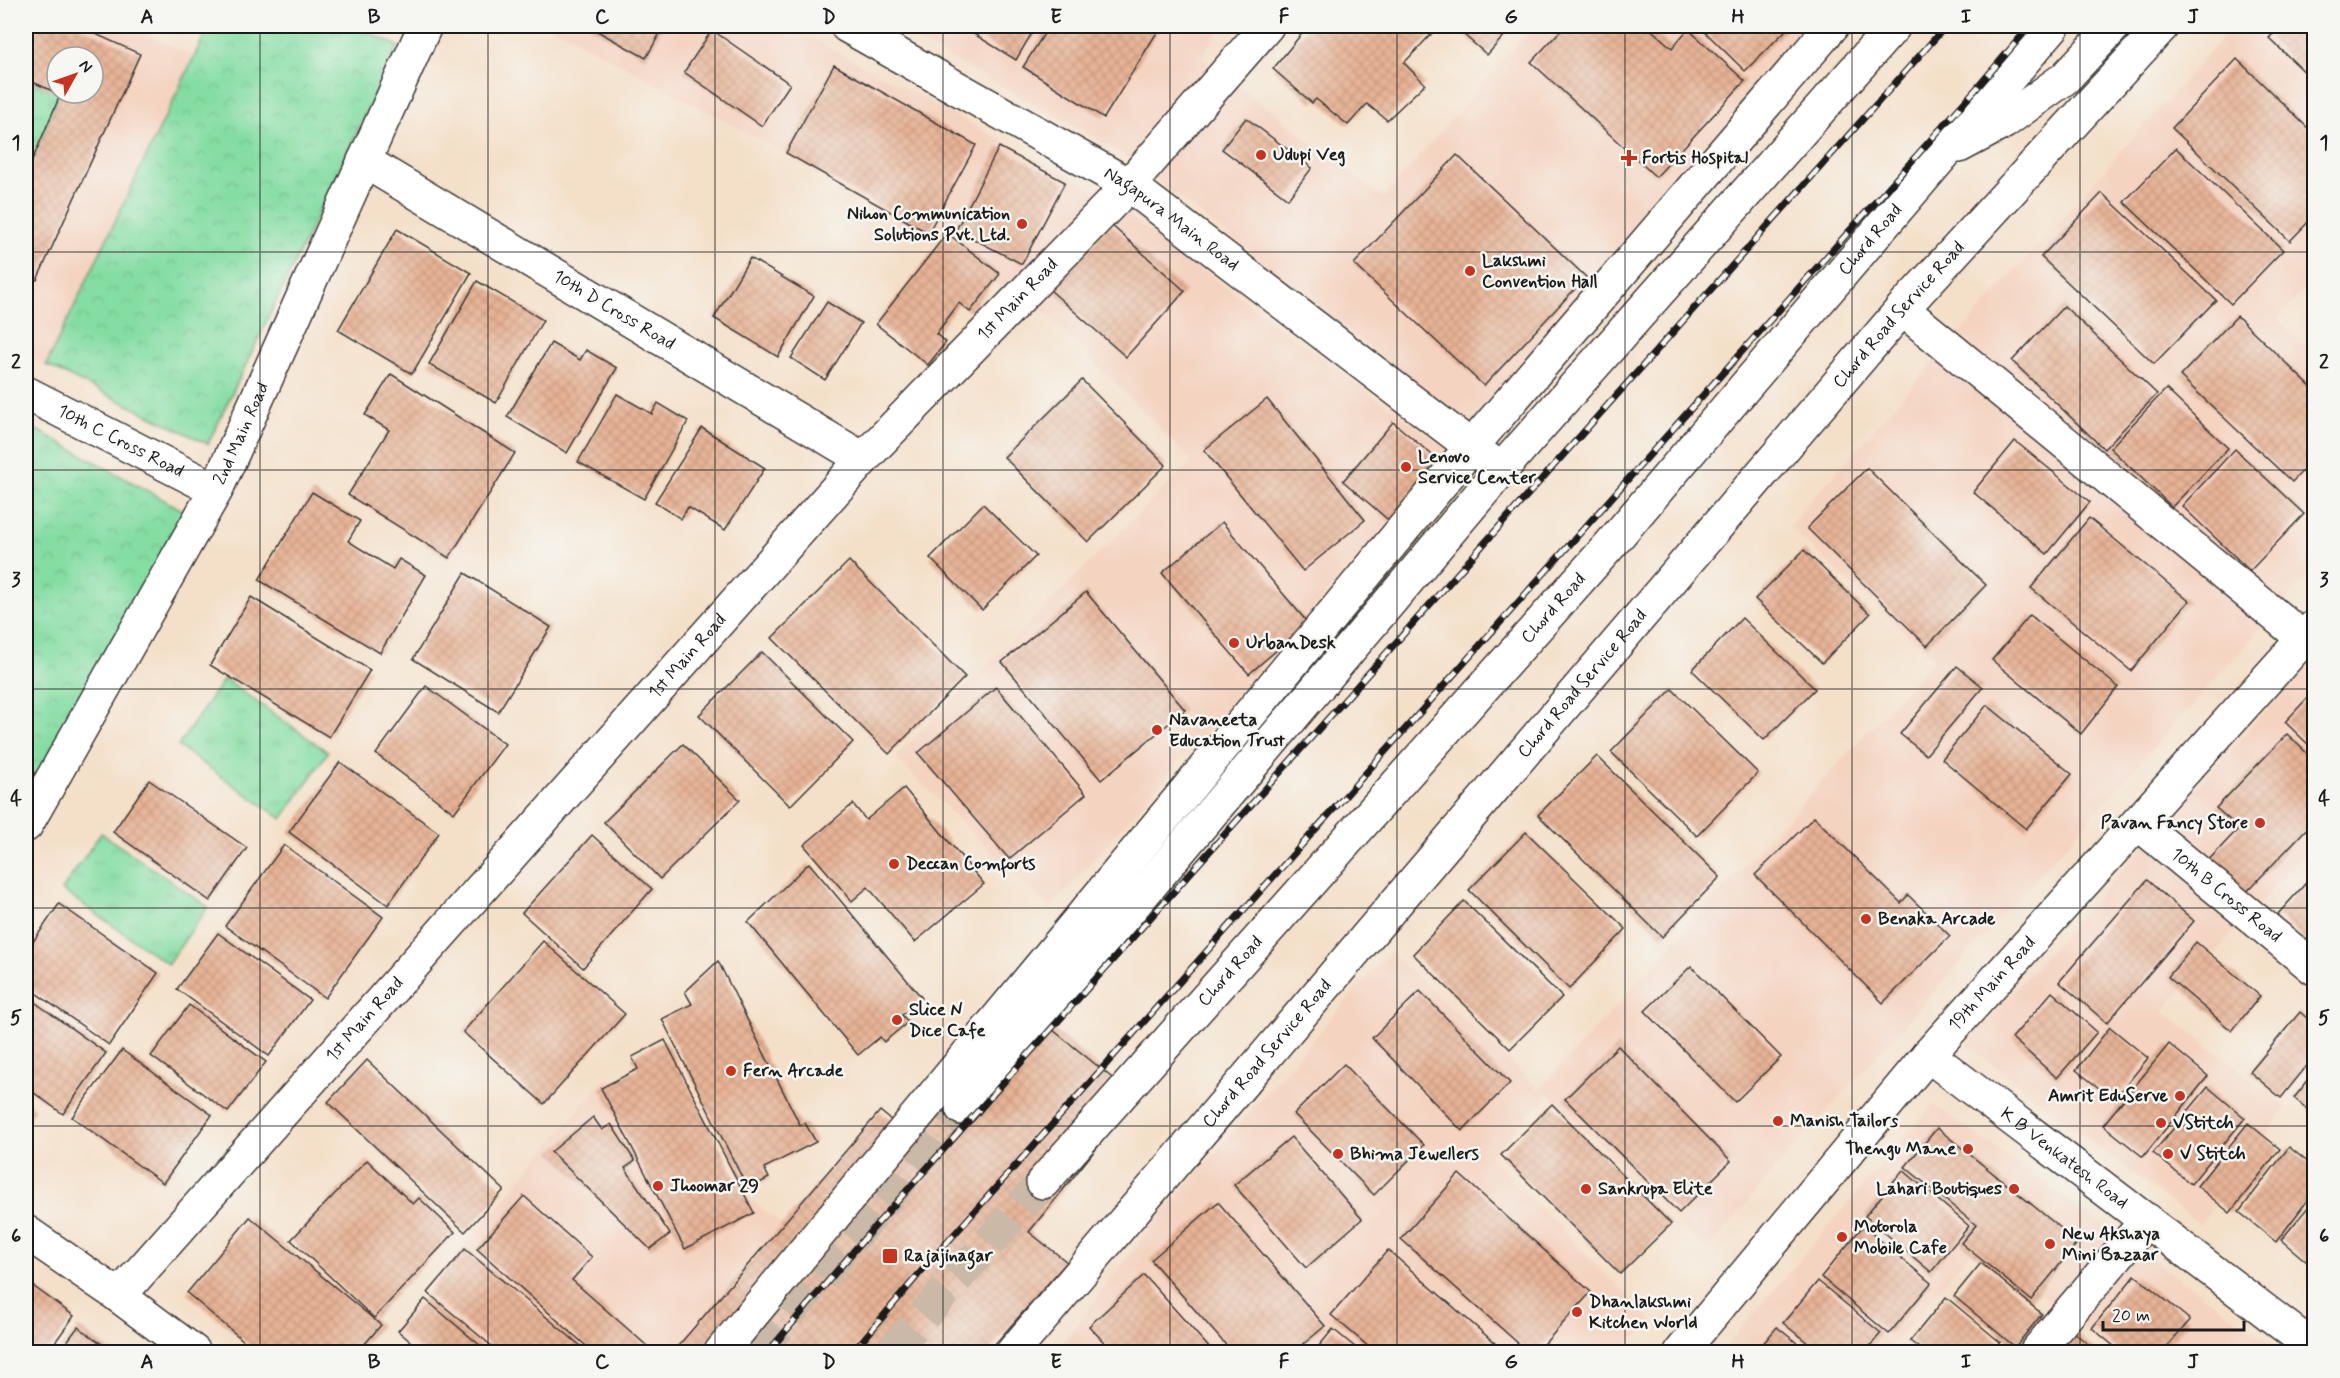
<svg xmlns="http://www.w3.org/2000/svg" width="2340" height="1378" font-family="Mynerve,sans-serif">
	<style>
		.built { fill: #f4d3c0; fill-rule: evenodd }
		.grass { fill: url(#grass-tufts); stroke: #507c5f; stroke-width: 1.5 }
		.park { fill: url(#park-crowns); stroke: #507c5f; stroke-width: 1.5 }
		.building { fill: url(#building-cross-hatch) }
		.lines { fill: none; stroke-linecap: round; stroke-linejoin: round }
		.major-tunnel { stroke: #c9b9a6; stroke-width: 33; stroke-dasharray: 33 16; stroke-linecap: butt }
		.minor-casing { stroke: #3c3936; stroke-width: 36 }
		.major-casing { stroke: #3c3936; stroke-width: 36 }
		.minor { stroke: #fff; stroke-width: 33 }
		.major { stroke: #fff; stroke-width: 33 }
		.rail-casing { stroke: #1c1c1c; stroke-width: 7 }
		.rail { stroke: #f6f6f2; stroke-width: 4.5; stroke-dasharray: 14; stroke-linecap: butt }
		.grid { fill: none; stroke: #1c1c1c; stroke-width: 1.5; stroke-opacity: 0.55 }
		.poi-dot { fill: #c8321e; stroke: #f6f6f2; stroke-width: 2 }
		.labels { text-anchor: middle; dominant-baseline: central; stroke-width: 5; stroke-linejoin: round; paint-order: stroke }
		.poi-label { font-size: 18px; font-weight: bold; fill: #1c1c1c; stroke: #f6f6f2; text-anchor: start }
		.street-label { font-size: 18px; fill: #1c1c1c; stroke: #f6f6f2 }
		.neatline { fill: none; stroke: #1c1c1c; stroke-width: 2 }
		.grid-label { font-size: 20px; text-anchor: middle; font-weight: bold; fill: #1c1c1c }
	</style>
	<defs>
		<pattern id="grass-tufts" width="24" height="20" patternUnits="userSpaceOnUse" patternTransform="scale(1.5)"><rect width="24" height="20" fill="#84dda2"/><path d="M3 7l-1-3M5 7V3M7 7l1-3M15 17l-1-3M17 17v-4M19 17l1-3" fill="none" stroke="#71bd8b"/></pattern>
		<pattern id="park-crowns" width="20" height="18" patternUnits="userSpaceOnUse" patternTransform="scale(1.5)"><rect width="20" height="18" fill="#84dda2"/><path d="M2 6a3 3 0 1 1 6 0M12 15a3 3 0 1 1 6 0" fill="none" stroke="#71bd8b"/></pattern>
		<pattern id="building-cross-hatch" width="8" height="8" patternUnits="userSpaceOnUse" patternTransform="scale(1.5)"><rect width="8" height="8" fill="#e7b395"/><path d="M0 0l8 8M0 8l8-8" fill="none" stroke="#c69980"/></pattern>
	</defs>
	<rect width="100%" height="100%" fill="#f6f6f2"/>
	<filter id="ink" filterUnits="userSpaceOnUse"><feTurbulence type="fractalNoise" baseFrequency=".0167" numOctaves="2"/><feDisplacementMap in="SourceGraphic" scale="12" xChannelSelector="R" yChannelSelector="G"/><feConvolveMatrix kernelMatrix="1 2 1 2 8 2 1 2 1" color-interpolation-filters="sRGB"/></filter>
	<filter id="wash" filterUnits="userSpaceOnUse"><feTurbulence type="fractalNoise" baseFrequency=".008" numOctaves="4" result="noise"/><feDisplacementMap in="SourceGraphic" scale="24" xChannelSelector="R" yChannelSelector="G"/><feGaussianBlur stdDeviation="1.35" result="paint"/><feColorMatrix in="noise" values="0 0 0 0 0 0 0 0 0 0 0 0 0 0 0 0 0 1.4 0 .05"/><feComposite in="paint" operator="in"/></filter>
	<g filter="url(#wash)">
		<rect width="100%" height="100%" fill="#f4e0c9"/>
		<!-- built -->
		<g class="built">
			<path d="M26,26H128L194,57L46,365L26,355ZM57,57H93V93H57Z"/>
			<path d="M550,26H789L1086,185L1451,452L1050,909L895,757L1192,461L1051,318L779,150Z"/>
			<path d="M892,26H1223L1201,57L1383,197L1533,26H1809L1470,431L1301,291L1120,152Z"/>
			<path d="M2233,26H2314V279L2278,320L2314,353V569L1776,1168L1707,1251L1549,1094L1489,1156L1652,1320L1621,1352H1056L1151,1226L1389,952L1540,1089L1934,659L1788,526Z"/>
			<path d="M2314,657V843L2163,1011L2287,1106L2200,1225L1966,1044Z"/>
			<path d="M606,1078L782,1225L671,1352H415L391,1333Z"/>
			<path d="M1933,1104L2283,1352H2112L1978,1243L1886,1352H1721Z"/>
		</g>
		<!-- grass -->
		<g class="grass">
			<path d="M224,679L328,752L282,819L178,746Z"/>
			<path d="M101,833L208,907L168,964L62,890Z"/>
		</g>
		<!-- park -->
		<g class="park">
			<path d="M209,26H354L398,46L208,444L46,365Z"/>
			<path d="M26,79L60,94L26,175Z"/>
			<path d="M26,424L186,512L26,799Z"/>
		</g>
		<g id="blocks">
			<!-- building -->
			<g class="building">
				<path d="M26,26H78L140,54L37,280L26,275V175L61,93H93V57H57V93L26,79Z"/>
				<path d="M588,26H664L646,58Z"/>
				<path d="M961,26H1036L1016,60Z"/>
				<path d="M1049,26H1161L1104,118L1023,67Z"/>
				<path d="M1308,26H1430L1435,30L1404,63L1425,84L1387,120L1367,104L1348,125L1316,99L1312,103L1273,69Z"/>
				<path d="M1454,26H1513L1487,55Z"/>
				<path d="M1565,26H1647L1672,48L1688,29L1745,81L1656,177L1531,62Z"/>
				<path d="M1699,26H1790L1745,71Z"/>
				<path d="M2281,26H2314V81L2269,38Z"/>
				<path d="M712,30L790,84L762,126L684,72Z"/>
				<path d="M2237,59L2314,134V216L2290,241L2172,128Z"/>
				<path d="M834,65L976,145L928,233L786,153Z"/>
				<path d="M1246,118L1312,168L1288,199L1222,149Z"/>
				<path d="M999,147L1065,182L1022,264L956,230Z"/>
				<path d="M2176,148L2283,250L2231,304L2124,202Z"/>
				<path d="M1457,155L1586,277L1484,386L1354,264Z"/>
				<path d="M2102,193L2216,300L2154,364L2041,257Z"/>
				<path d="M1109,223L1185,291L1126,357L1050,290Z"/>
				<path d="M397,229L471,273L412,374L338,330Z"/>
				<path d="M947,233L1000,274L970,312L959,303L936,334L946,342L928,365L876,324Z"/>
				<path d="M750,258L814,296L778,357L714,318Z"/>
				<path d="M477,281L543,320L496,403L429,364Z"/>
				<path d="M827,302L861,323L825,380L791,358Z"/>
				<path d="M2064,306L2157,394L2104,449L2012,361Z"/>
				<path d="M2237,316L2314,390V459L2292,482L2180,376Z"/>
				<path d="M551,343L580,360L586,350L617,368L567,453L507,417Z"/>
				<path d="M391,374L515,453L449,558L348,495L389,430L365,415Z"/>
				<path d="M1082,380L1166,465L1088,542L1004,457Z"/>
				<path d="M2166,389L2228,448L2172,507L2110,448Z"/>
				<path d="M617,394L652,414L658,403L688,421L644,499L578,462Z"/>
				<path d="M1267,399L1365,520L1303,571L1204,450Z"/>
				<path d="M1393,422L1444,465L1393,524L1343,481Z"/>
				<path d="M702,428L765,468L725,530L688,507L681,519L655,502Z"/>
				<path d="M2015,441L2090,502L2047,554L1973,492Z"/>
				<path d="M2235,449L2304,514L2250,571L2182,506Z"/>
				<path d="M1867,468L1986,585L1927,646L1807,528Z"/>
				<path d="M312,492L360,521L348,541L393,569L399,559L426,575L380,653L259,580Z"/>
				<path d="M983,504L1036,556L982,610L930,558Z"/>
				<path d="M2089,518L2189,601L2131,671L2031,588Z"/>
				<path d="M1222,522L1308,623L1249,674L1162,573Z"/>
				<path d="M1804,550L1870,614L1822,663L1755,599Z"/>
				<path d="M849,561L965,677L889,754L772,638Z"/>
				<path d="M465,573L551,627L498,712L413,659Z"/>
				<path d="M1086,592L1185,710L1101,780L1002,662Z"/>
				<path d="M251,597L370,670L329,737L210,665Z"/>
				<path d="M2030,615L2118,687L2081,734L1992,660Z"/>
				<path d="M1742,618L1815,689L1764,740L1692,670Z"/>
				<path d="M762,652L853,742L790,806L699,715Z"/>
				<path d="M1957,666L1983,687L1926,755L1900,734Z"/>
				<path d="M426,686L505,744L454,813L376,754Z"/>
				<path d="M996,687L1086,794L1009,859L918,753Z"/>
				<path d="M1672,689L1758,773L1697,836L1611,752Z"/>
				<path d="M2314,691V750L2285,722Z"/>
				<path d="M1987,705L2072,774L2026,829L1942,759Z"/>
				<path d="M2287,734L2314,760V821L2239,900L2202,867L2239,828L2216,808Z"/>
				<path d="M683,744L740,800L660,879L604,822Z"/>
				<path d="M1597,756L1720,877L1662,937L1538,815Z"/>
				<path d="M340,762L439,833L388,905L289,832Z"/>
				<path d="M149,780L247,848L210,901L113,832Z"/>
				<path d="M904,788L984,884L915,942L868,887L852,901L804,845L853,804L866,820Z"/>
				<path d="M1814,817L1901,903L1908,895L1950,936L1883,1003L1755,875Z"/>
				<path d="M1526,832L1626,929L1569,989L1469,890Z"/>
				<path d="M592,835L652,889L583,968L522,913Z"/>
				<path d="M284,845L383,917L325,998L225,926Z"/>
				<path d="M809,863L922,998L902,1015L908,1022L884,1042L880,1037L858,1055L748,922Z"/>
				<path d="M2314,874V949L2277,915Z"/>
				<path d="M2147,880L2194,921L2107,1023L2059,982Z"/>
				<path d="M1464,901L1562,997L1510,1049L1413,954Z"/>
				<path d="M59,904L158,973L109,1045L26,986V952Z"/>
				<path d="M218,933L310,1000L269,1056L177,989Z"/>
				<path d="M543,941L625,1014L544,1104L463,1032Z"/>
				<path d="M2196,942L2260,996L2232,1031L2168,977Z"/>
				<path d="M718,961L800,1125L805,1123L816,1142L764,1168L769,1178L748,1189L662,1019L692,1004L685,992Z"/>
				<path d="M1691,966L1781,1057L1735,1102L1645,1011Z"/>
				<path d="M1420,991L1510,1083L1462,1131L1372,1038Z"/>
				<path d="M2052,992L2097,1032L2057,1078L2012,1038Z"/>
				<path d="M26,996L106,1053L63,1114L26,1087Z"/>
				<path d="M1021,1004L1137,1098L1029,1232L1067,1262L988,1352H673L880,1111L914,1139Z"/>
				<path d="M189,1005L266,1062L228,1112L151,1056Z"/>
				<path d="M2300,1012L2314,1024V1057L2281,1098L2250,1072Z"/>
				<path d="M2110,1027L2148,1058L2114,1100L2076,1070Z"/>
				<path d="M665,1040L754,1213L685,1249L601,1088L638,1069L632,1057Z"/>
				<path d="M2169,1044L2208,1076L2143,1157L2103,1125Z"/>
				<path d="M1618,1046L1731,1161L1679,1213L1565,1099Z"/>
				<path d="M122,1050L212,1115L163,1183L72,1117Z"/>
				<path d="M367,1060L504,1190L465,1232L328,1102Z"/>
				<path d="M1344,1064L1424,1145L1374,1195L1294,1114Z"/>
				<path d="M2314,1073V1115L2294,1098Z"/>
				<path d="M2208,1087L2245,1118L2191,1184L2153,1153Z"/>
				<path d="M26,1102L35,1109L26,1123Z"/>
				<path d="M1552,1104L1671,1224L1620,1274L1501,1155Z"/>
				<path d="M593,1117L602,1130L611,1124L635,1161L625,1168L670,1234L650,1249L551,1152Z"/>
				<path d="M2248,1123L2280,1149L2230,1213L2197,1186Z"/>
				<path d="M1937,1128L2078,1242L2031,1300L1961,1243L1976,1225L1905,1167Z"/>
				<path d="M1291,1137L1362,1219L1306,1268L1234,1185Z"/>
				<path d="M2289,1147L2314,1167V1192L2276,1242L2239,1212Z"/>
				<path d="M367,1160L413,1204L419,1198L455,1232L374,1318L291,1240Z"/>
				<path d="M1903,1170L1969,1226L1931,1272L1865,1216Z"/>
				<path d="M1459,1174L1591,1292L1537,1352H1528L1401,1239Z"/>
				<path d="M524,1196L592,1257L572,1280L654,1352H593L477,1249Z"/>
				<path d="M2314,1200V1268L2281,1240Z"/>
				<path d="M1218,1202L1325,1326L1294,1352H1232L1151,1260Z"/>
				<path d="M250,1217L381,1325L358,1352H257L187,1293Z"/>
				<path d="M1863,1226L1931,1283L1889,1334L1821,1277Z"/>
				<path d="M465,1249L588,1352H499L428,1293Z"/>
				<path d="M1388,1250L1505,1352H1375L1331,1315Z"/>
				<path d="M1981,1263L2042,1314L2015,1347L1954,1296Z"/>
				<path d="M1144,1275L1213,1352H1113L1089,1326Z"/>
				<path d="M2135,1275L2190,1320L2163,1352H2121L2092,1328Z"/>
				<path d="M26,1281L74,1316L48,1352H26Z"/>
				<path d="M1818,1281L1881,1333L1865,1352H1819L1783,1323Z"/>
				<path d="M1946,1297L2000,1342L1992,1352H1924L1910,1341Z"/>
				<path d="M425,1299L488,1352H423L398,1331Z"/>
				<path d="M78,1327L113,1352H59Z"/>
				<path d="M1777,1327L1808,1352H1756Z"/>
				<path d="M1333,1329L1361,1352H1314Z"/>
				<path d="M2073,1332L2098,1352H2055Z"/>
			</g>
		</g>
	</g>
	<g filter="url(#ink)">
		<use href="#blocks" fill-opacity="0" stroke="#3c3936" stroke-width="1.5"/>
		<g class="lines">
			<!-- major-tunnel -->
			<g class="major-tunnel">
				<path d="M757,1352L962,1108"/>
				<path d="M891,1352L1043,1182"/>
			</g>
			<!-- minor casing -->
			<g class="minor-casing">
				<g id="minor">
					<path id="s1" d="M847,26L1129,185L1490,461"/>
					<path id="s2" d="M364,161L863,459"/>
					<path d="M1902,309L2304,639"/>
					<path id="s3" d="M26,393L216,490"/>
					<path id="s4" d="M2138,823L2314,968"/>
					<path id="s5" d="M26,825L216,490L425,26"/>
					<path id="s6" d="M1928,1055L2314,1348"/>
					<path d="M26,1232L119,1296L194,1352"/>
					<path id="s7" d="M119,1296L863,459L1129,185L1267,26"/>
					<path d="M721,1352L1472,446L1832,26"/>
					<path id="s8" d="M1013,1352L1902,309L2162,26"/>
					<path id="s9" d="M1681,1352L1928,1055L2314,627"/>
					<path d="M2036,1352L2147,1220"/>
				</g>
			</g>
			<!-- major casing -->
			<g class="major-casing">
				<g id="major">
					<path d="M1959,146L2004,122L2065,78L2114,26"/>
					<path d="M962,1108L1501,470L1894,26"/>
					<path id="s10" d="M1043,1182L1610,545L2053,26"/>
				</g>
			</g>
			<!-- minor -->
			<use href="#minor" class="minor"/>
			<!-- major -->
			<use href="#major" class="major"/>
			<!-- rail casing -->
			<g class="rail-casing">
				<g id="rail">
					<path d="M768,1352L869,1233L1946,26"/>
					<path d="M853,1352L918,1275L1977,88L2030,26"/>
				</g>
			</g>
			<!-- rail -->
			<use href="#rail" class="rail"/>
		</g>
	</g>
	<!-- grid -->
	<path class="grid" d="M260,26V1352M488,26V1352M715,26V1352M943,26V1352M1170,26V1352M1397,26V1352M1625,26V1352M1852,26V1352M2080,26V1352M26,252H2314M26,470H2314M26,689H2314M26,908H2314M26,1126H2314"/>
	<!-- markers -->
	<g class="poi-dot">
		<circle cx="1261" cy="155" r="6"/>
		<path d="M1626 149h6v6h6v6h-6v6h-6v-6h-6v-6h6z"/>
		<circle cx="1022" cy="224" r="6"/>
		<circle cx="1470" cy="271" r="6"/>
		<circle cx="1406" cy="467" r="6"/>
		<circle cx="1234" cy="643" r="6"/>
		<circle cx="1157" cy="730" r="6"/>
		<circle cx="2260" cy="823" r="6"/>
		<circle cx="894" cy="864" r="6"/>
		<circle cx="1866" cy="919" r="6"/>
		<circle cx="897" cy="1020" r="6"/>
		<circle cx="731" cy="1071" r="6"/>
		<circle cx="2180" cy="1096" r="6"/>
		<circle cx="1778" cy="1121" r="6"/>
		<circle cx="2161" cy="1123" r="6"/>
		<circle cx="1968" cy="1149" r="6"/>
		<circle cx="1338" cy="1154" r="6"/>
		<circle cx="2168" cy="1154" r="6"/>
		<circle cx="658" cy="1186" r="6"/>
		<circle cx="1586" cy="1189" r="6"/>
		<circle cx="2014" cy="1189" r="6"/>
		<circle cx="1842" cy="1237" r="6"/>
		<circle cx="2050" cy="1244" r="6"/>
		<rect x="882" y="1248" width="16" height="16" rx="3"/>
		<circle cx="1577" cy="1312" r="6"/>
	</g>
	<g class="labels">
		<!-- poi labels -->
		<g class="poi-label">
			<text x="1273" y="155">Udupi Veg</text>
			<text x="1642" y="158">Fortis Hospital</text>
			<text x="1010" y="214" text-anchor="end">Nihon Communication<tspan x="1010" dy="21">Solutions Pvt. Ltd.</tspan></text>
			<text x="1482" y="261">Lakshmi<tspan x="1482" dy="21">Convention Hall</tspan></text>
			<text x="1418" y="457">Lenovo<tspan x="1418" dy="21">Service Center</tspan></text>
			<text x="1246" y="643">UrbanDesk</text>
			<text x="1169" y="720">Navaneeta<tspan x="1169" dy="21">Education Trust</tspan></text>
			<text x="2248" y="823" text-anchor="end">Pavan Fancy Store</text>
			<text x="906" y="864">Deccan Comforts</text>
			<text x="1878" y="919">Benaka Arcade</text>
			<text x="909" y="1010">Slice N<tspan x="909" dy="21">Dice Cafe</tspan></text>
			<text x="743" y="1071">Fern Arcade</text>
			<text x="2168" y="1096" text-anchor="end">Amrit EduServe</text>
			<text x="1790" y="1121">Manish Tailors</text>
			<text x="2173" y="1123">VStitch</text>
			<text x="1956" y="1149" text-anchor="end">Thengu Mane</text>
			<text x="1350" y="1154">Bhima Jewellers</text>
			<text x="2180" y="1154">V Stitch</text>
			<text x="670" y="1186">Jhoomar 29</text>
			<text x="1598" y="1189">Sankrupa Elite</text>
			<text x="2002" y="1189" text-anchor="end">Lahari Boutiques</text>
			<text x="1854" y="1227">Motorola<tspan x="1854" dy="21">Mobile Cafe</tspan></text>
			<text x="2062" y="1234">New Akshaya<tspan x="2062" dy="21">Mini Bazaar</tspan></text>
			<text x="904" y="1256">Rajajinagar</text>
			<text x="1589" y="1302">Dhanlakshmi<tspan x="1589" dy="21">Kitchen World</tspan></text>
		</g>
		<!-- street labels -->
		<g class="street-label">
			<text stroke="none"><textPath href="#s1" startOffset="378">Nagapura Main Road</textPath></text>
			<text stroke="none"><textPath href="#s10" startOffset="1254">Chord Road</textPath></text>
			<text stroke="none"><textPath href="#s7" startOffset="1342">1st Main Road</textPath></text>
			<text stroke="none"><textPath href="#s2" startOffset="291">10th D Cross Road</textPath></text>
			<text stroke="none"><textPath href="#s8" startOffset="1364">Chord Road Service Road</textPath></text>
			<text stroke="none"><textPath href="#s5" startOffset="447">2nd Main Road</textPath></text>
			<text stroke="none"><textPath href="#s3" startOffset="106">10th C Cross Road</textPath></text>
			<text stroke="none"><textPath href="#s10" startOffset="768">Chord Road</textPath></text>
			<text stroke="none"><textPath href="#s7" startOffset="856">1st Main Road</textPath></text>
			<text stroke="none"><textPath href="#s8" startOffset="878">Chord Road Service Road</textPath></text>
			<text stroke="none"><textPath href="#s4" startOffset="114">10th B Cross Road</textPath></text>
			<text stroke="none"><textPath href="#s10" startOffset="282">Chord Road</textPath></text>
			<text stroke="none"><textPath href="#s9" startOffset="482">19th Main Road</textPath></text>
			<text stroke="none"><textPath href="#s7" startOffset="370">1st Main Road</textPath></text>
			<text stroke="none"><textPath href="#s8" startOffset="392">Chord Road Service Road</textPath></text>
			<text stroke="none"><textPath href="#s6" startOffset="171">K B Venkatesh Road</textPath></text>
		</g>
	</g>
	<!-- margin -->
	<rect width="2340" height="1378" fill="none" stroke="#f6f6f2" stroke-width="66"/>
	<!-- north arrow -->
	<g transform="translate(75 75) rotate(50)"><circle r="28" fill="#f6f6f2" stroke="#9f9f9c" stroke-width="1.5"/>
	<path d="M0-4.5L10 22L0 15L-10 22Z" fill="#c8321e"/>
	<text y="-9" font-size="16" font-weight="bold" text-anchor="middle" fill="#1c1c1c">N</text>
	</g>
	<!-- scale -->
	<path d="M2103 1321v9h141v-9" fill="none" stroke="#1c1c1c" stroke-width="3"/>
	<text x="2112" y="1321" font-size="18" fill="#1c1c1c" stroke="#f6f6f2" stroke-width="4.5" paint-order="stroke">20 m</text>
	<rect x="33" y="33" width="2274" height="1312" class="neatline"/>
	<g class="grid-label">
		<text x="147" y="23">A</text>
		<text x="374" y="23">B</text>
		<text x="602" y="23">C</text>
		<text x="829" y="23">D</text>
		<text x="1056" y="23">E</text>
		<text x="1284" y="23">F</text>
		<text x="1511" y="23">G</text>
		<text x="1738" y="23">H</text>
		<text x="1966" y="23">I</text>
		<text x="2193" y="23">J</text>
		<text x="16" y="149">1</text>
		<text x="2324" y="149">1</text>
		<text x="16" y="368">2</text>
		<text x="2324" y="368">2</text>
		<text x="16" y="586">3</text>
		<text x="2324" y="586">3</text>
		<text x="16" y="805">4</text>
		<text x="2324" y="805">4</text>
		<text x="16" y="1024">5</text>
		<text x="2324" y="1024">5</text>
		<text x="16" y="1242">6</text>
		<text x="2324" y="1242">6</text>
		<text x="147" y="1368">A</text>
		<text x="374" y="1368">B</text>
		<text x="602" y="1368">C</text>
		<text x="829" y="1368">D</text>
		<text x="1056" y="1368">E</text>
		<text x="1284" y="1368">F</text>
		<text x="1511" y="1368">G</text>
		<text x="1738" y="1368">H</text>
		<text x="1966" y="1368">I</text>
		<text x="2193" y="1368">J</text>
	</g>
</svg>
